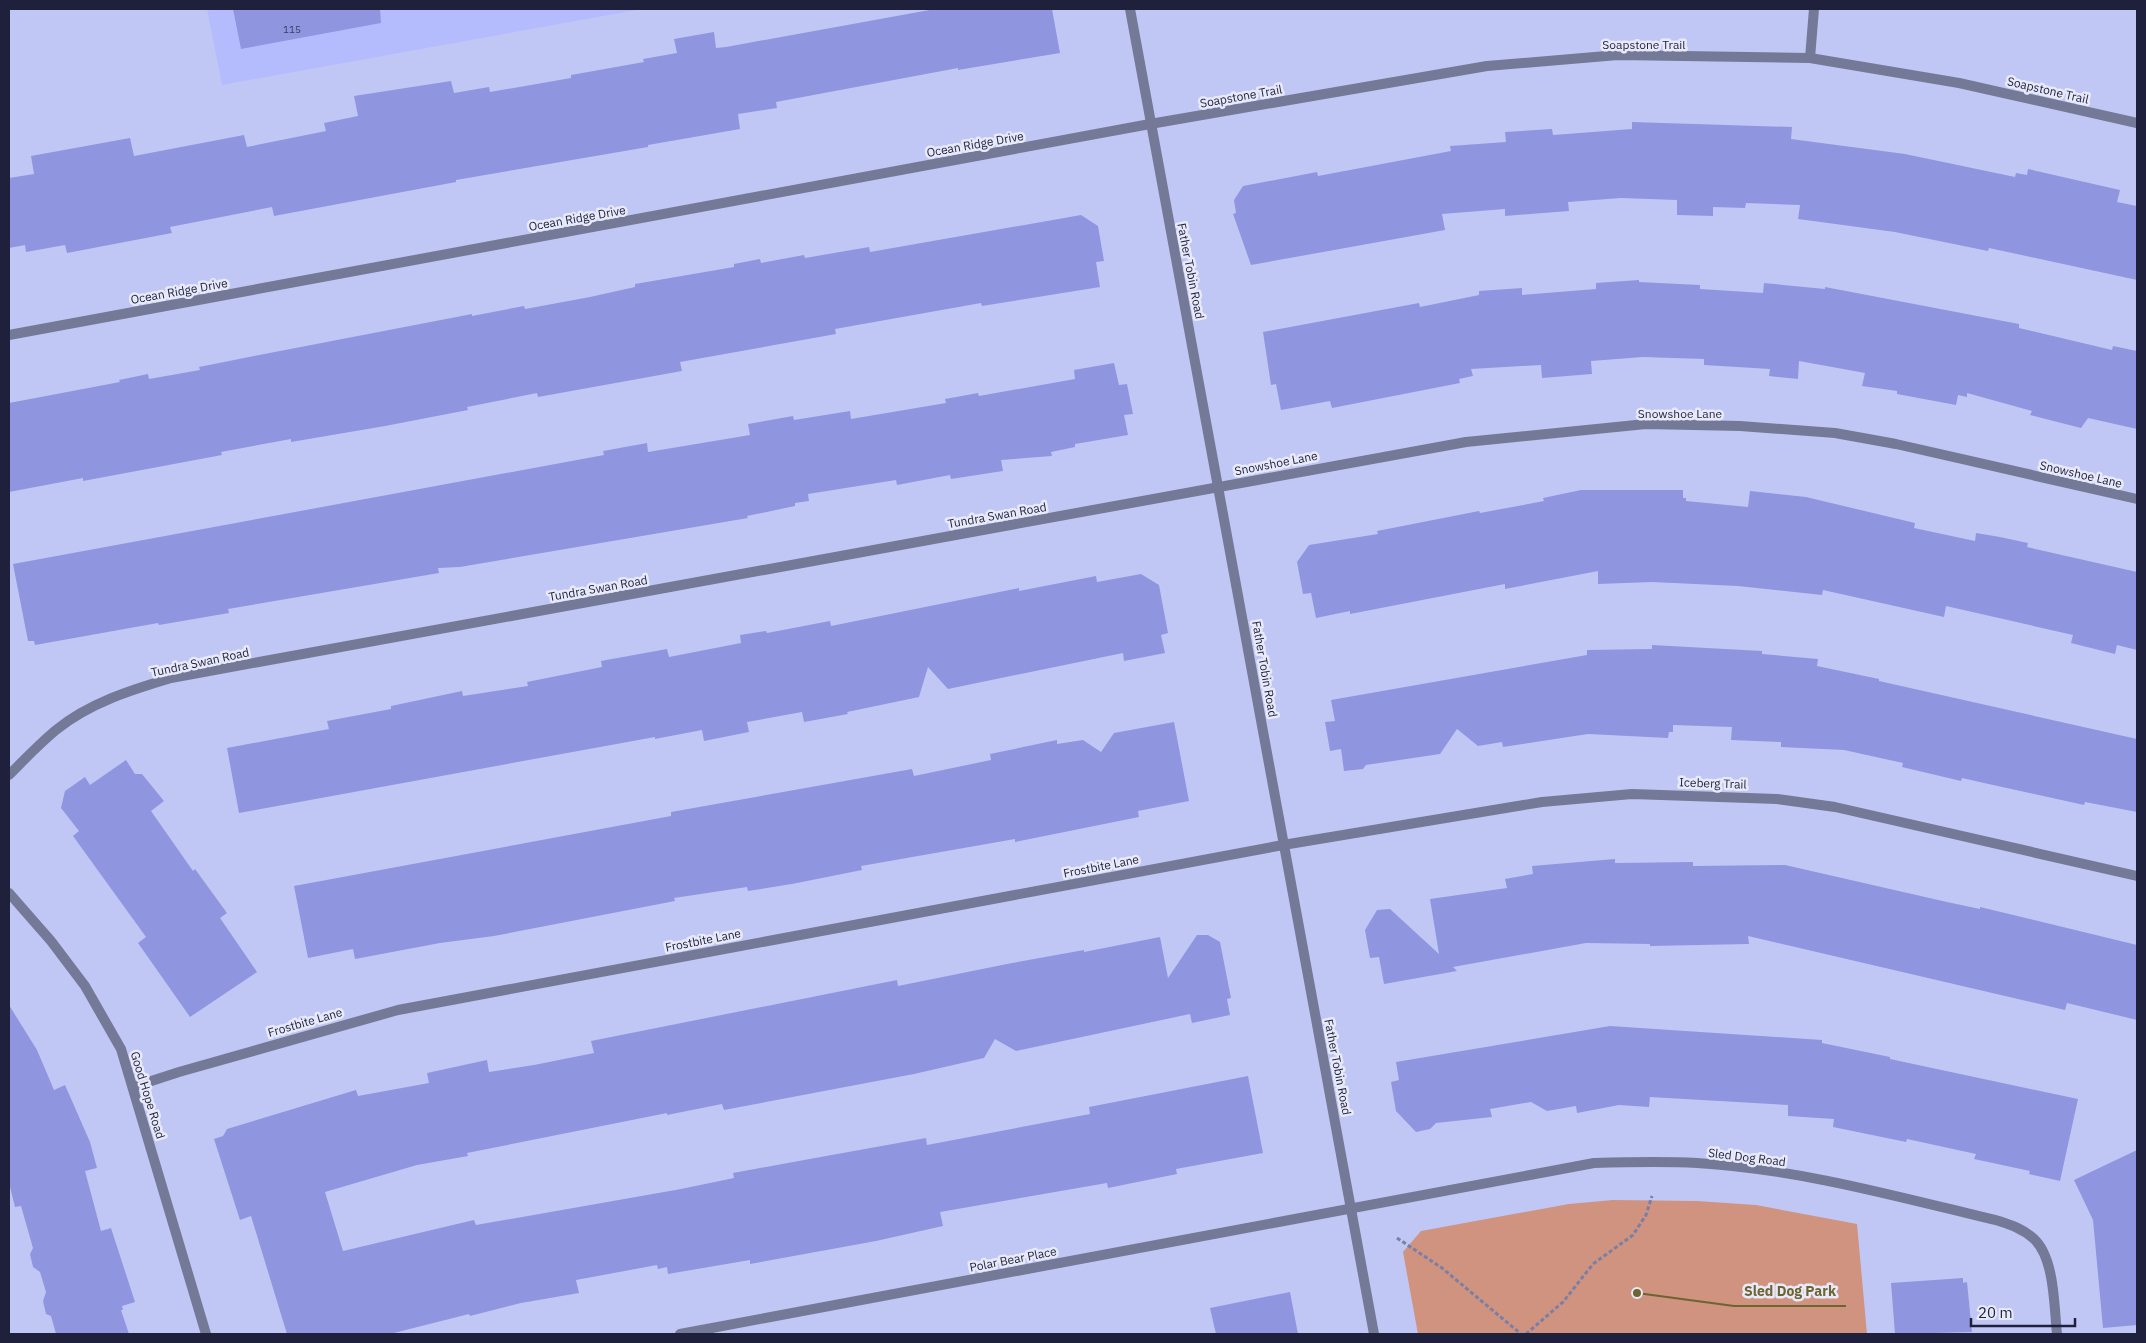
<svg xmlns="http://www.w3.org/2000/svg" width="2146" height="1343" font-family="'IBM Plex Sans',sans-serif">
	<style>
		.built { fill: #b5bcfe }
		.green { fill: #cf937f }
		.building { fill: #8f96df }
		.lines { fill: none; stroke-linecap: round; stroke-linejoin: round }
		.path { stroke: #7a7fa5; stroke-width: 3; stroke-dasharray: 4 2.5; stroke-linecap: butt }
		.minor { stroke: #757998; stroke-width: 10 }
		.tertiary { stroke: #757998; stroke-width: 10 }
		.labels { text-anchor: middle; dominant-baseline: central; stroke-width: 5; stroke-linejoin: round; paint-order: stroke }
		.number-label { font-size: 10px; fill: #3a3e65 }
		.street-label { font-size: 12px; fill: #1e203c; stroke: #e8eafa }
		.leader { fill: none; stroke: #6d6431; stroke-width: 2 }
		.callout-dot { fill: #6d6431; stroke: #e8eafa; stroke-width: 2 }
		.callout-label { font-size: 14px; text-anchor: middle; font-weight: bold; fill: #6d6431; stroke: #e8eafa; stroke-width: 5; stroke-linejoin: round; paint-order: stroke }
	</style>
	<rect width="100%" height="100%" fill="#c1c7f5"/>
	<!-- built -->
	<path class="built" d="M207,9H642L222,85Z"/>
	<!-- green -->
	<path class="green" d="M1613,1200L1697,1201L1756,1205L1857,1224L1867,1334H1418L1403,1252L1421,1231L1569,1204Z"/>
	<!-- building -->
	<g class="building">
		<path d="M233,9H380L381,23L241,49Z"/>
		<path d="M935,9H1052L1060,53L958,70V68L776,102L777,108L738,114L740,129L648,145V147L456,180V182L274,216L272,207L170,227L172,233L67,253L65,245L26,252L25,245L9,248V178L34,174L31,156L130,138L134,156L244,135L247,147L326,131L324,123L358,116L354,96L451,81L454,93L489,87L490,92L571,78V75L644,62L643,59L677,53L674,39L714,32L716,48L726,47Z"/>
		<path d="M1632,122L1792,127L1791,139L1905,154L2015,177L2016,173L2027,175L2028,169L2120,190L2117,202L2137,206V280L1989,248L1988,251L1895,232L1798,219L1800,205L1746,203L1745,208L1713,207V216L1677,215V200L1621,198L1568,202L1569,211L1505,216V209L1442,214L1445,230L1251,265L1233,214L1236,213L1234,200L1243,186L1317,172L1318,176L1451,151L1450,146L1506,142L1505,132L1552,129L1553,135L1632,129Z"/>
		<path d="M1081,215L1098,226L1104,261L1096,262L1100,287L982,306L981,303L835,329L836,334L680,362L682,371L538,397L537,393L467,407L468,410L385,426L291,442V439L221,452L222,455L83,481V478L9,492V403L120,382L119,380L148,374L149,379L200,370L199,367L254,356L472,314V316L524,306L525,309L590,297L635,287V284L734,267V264L760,259L761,263L804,255L805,258L869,247L870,252Z"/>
		<path d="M1639,280V282L1700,285V289L1763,293L1764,283L1825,289V287L2019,324V328L2112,350L2113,346L2137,351V429L2088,418L2081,428L2030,415L2032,411L1967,393V397L1958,395L1956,405L1897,394V391L1862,386L1865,373L1799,361L1798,379L1769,376L1770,369L1704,365V359L1643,357L1591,361L1592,374L1542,378L1541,365L1471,369L1473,376L1459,379L1460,383L1332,408L1330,401L1281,410L1276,384L1271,385L1263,332L1419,303L1420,307L1479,295V291L1522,288V295L1596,289V283Z"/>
		<path d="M1114,363L1119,385L1127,384L1133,414L1124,415L1128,435L1075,444V447L1051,452L1052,456L1001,460L1003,471L951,479L950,475L897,485L896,480L808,494L809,501L795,503V506L747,516L748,518L460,567L438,568L439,573L228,609L229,613L159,625L158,623L35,645L34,641H28L13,564L604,455L603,451L647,443L648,452L750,435L748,424L793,416L794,420L850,411L851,419L946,403L945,399L978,393L979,396L1075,379L1074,370Z"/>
		<path d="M1581,490H1683V498H1686V501L1748,507L1750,491L1806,497L1915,523L1914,528L1975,541L1976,533L2000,537L2028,543L2027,547L2137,572V650L2117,645L2115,654L2071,643L2073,635L1946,606L1944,617L1823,590L1822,595L1738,586L1652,582L1598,584V571L1505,589V584L1350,614V611L1316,618L1311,593L1303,594L1297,562L1309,545L1378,534L1377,531L1479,511L1480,513L1544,501L1543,498Z"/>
		<path d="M1141,574L1159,585L1168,633L1161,635L1165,653L1124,661L1123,653L948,689L928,667L919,697L847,712L848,714L804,722L802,712L747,722L749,732L704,741L702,730L655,739V737L239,813L227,748L329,729L327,721L391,709V706L462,691L463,696L528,686L527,682L602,667L601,661L667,649L669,657L741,643L740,635L766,631L767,633L830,621L831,626L1019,588V591L1096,576L1097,582Z"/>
		<path d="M1652,645L1762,651V654L1818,659L1817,666L1879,679V681L2137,739V812L2085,802L2084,805L1984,783L1962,778L1961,781L1902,767L1903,763L1844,750L1781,747V742L1731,740L1732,727L1673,725V732H1669L1668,738L1588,734L1503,747L1502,742L1478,746L1457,729L1440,754L1366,765L1363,769L1344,771L1341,749L1330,751L1325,722L1335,721L1331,700L1587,655V650L1652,649Z"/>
		<path d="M1174,722L1189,801L1138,811L1139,817L1015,842V839L861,866L862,870L792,884L748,891L747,887L674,898L675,901L494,936L440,943L355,959L353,949L308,958L294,886L671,816V812L912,769L914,776L991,760L990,754L1057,740V744L1083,740L1101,752L1114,733Z"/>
		<path d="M126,760L135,774H142L164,801L151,811L193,871L195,869L227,913L220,918L257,972L190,1017L138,943L146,937L73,836L79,831L61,808L65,791L85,777L90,785Z"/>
		<path d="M1615,859V863L1693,862V866L1785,865L1947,902L1980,909V907L2137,945V1020L2067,1003L2065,1010L1748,936L1749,944L1650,946V944L1586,943L1453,967L1457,971L1384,984L1379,957L1370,958L1365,930L1377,910L1390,909L1439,954L1430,899L1507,888L1505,879L1533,874L1532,866Z"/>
		<path d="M1197,935H1208L1220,942L1231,998L1227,999L1230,1015L1192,1023L1190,1014L1016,1051L995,1039L984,1058L914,1074L724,1110L722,1104L667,1115V1113L467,1153L468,1156L417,1165L325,1192L343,1251L474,1220L476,1225L681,1189L734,1178L733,1173L826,1156L926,1138L927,1145L1090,1114L1089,1107L1248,1076L1263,1153L1176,1169L1177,1174L1108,1188L1107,1183L940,1212L943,1226L876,1241L750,1264V1260L668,1274L667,1267L658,1269L657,1265L576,1280L579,1293L521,1303L470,1316L469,1314L390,1334H287L251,1216L240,1220L214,1139L223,1136L227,1129L356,1090L358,1096L429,1083L427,1073L487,1060L489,1072L534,1065L594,1053L591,1041L897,980L898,986L1007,964L1084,950V952L1160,937L1168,978Z"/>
		<path d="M9,1005L37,1050L54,1090L65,1085L90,1142L97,1168L85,1171L101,1231L111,1228L135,1302L122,1306L123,1310H121L129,1334H56L51,1316L46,1314L43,1301L46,1292L40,1272L33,1267L30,1254L33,1248L21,1206L15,1207L9,1183Z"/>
		<path d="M1610,1026L1822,1040V1043L1890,1057V1059L2078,1099L2060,1181L2029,1174L2030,1171L1974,1159L1976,1154L1907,1139L1906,1142L1833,1127L1834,1119L1788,1116V1105L1650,1097L1649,1107L1619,1105L1577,1113L1576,1106L1547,1111L1531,1102L1490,1109L1492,1117L1436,1123L1430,1129L1416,1132L1396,1111L1391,1082L1399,1080L1396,1062Z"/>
		<path d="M2137,1150V1325L2103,1328L2093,1220L2074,1180Z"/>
		<path d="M1963,1278V1283L1967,1282L1972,1332L1895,1334L1891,1283Z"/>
		<path d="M1290,1292L1298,1334H1216L1210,1308Z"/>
	</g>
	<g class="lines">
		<!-- path -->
		<g class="path">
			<path d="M1397,1238L1442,1268L1521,1334"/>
			<path d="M1526,1334L1563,1302L1593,1264L1633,1235L1646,1215L1652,1196"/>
		</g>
		<!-- minor -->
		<g class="minor">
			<path d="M1810,58L1814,9"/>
			<path d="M9,335L1150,124L1487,66L1618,55L1810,58L1959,83L2137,123"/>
			<path d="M9,775C24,760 39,744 56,730C89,703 131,690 171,678L1466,442L1646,424L1740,426L1835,433L1896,444L2137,499"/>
			<path d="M9,893L51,941L85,986L121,1049L206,1334"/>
			<path d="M133,1087L179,1072L398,1010L1283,845L1542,802L1632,794L1777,799L1835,807L2137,876"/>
			<path d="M680,1334L1594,1163C1628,1162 1662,1161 1697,1163C1799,1169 1899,1197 1999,1221C2011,1225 2023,1229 2033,1238C2055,1257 2054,1307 2057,1334"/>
		</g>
		<!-- tertiary -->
		<path class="tertiary" d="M1130,9L1374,1334"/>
	</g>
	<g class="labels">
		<!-- number labels -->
		<g class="number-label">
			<text x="292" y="29">115</text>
		</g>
		<!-- street labels -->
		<g class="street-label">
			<text x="1644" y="44">Soapstone Trail</text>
			<text transform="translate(2048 90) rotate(13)">Soapstone Trail</text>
			<text transform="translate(1241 96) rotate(-10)">Soapstone Trail</text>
			<text transform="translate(975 144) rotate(-10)">Ocean Ridge Drive</text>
			<text transform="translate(577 218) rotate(-10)">Ocean Ridge Drive</text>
			<text transform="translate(1191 271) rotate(79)">Father Tobin Road</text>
			<text transform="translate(179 291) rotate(-10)">Ocean Ridge Drive</text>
			<text x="1680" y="413">Snowshoe Lane</text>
			<text transform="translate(1276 463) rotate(-11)">Snowshoe Lane</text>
			<text transform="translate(2081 474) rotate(13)">Snowshoe Lane</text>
			<text transform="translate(997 515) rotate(-10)">Tundra Swan Road</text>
			<text transform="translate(598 588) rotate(-10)">Tundra Swan Road</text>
			<text transform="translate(200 662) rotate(-12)">Tundra Swan Road</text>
			<text transform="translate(1265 669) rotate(80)">Father Tobin Road</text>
			<text transform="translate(1713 783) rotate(2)">Iceberg Trail</text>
			<text transform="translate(1101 866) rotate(-11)">Frostbite Lane</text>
			<text transform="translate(703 940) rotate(-11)">Frostbite Lane</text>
			<text transform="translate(305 1022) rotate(-16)">Frostbite Lane</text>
			<text transform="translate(1338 1067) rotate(79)">Father Tobin Road</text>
			<text transform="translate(148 1095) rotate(73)">Good Hope Road</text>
			<text transform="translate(1747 1157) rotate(7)">Sled Dog Road</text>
			<text transform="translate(1013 1259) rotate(-11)">Polar Bear Place</text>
		</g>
	</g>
	<!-- callouts -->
	<path class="leader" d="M1637 1293L1734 1306H1846"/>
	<circle class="callout-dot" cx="1637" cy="1293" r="5"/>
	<g class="callout-label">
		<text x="1790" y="1296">Sled Dog Park</text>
	</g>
	<!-- border -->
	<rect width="2146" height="1343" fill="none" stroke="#1e203c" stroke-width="20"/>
	<!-- scale -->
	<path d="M1971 1318v8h104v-8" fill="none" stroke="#1e203c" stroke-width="2.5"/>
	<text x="1978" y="1318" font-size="15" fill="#1e203c" stroke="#e8eafa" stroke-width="4" paint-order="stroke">20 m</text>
</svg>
